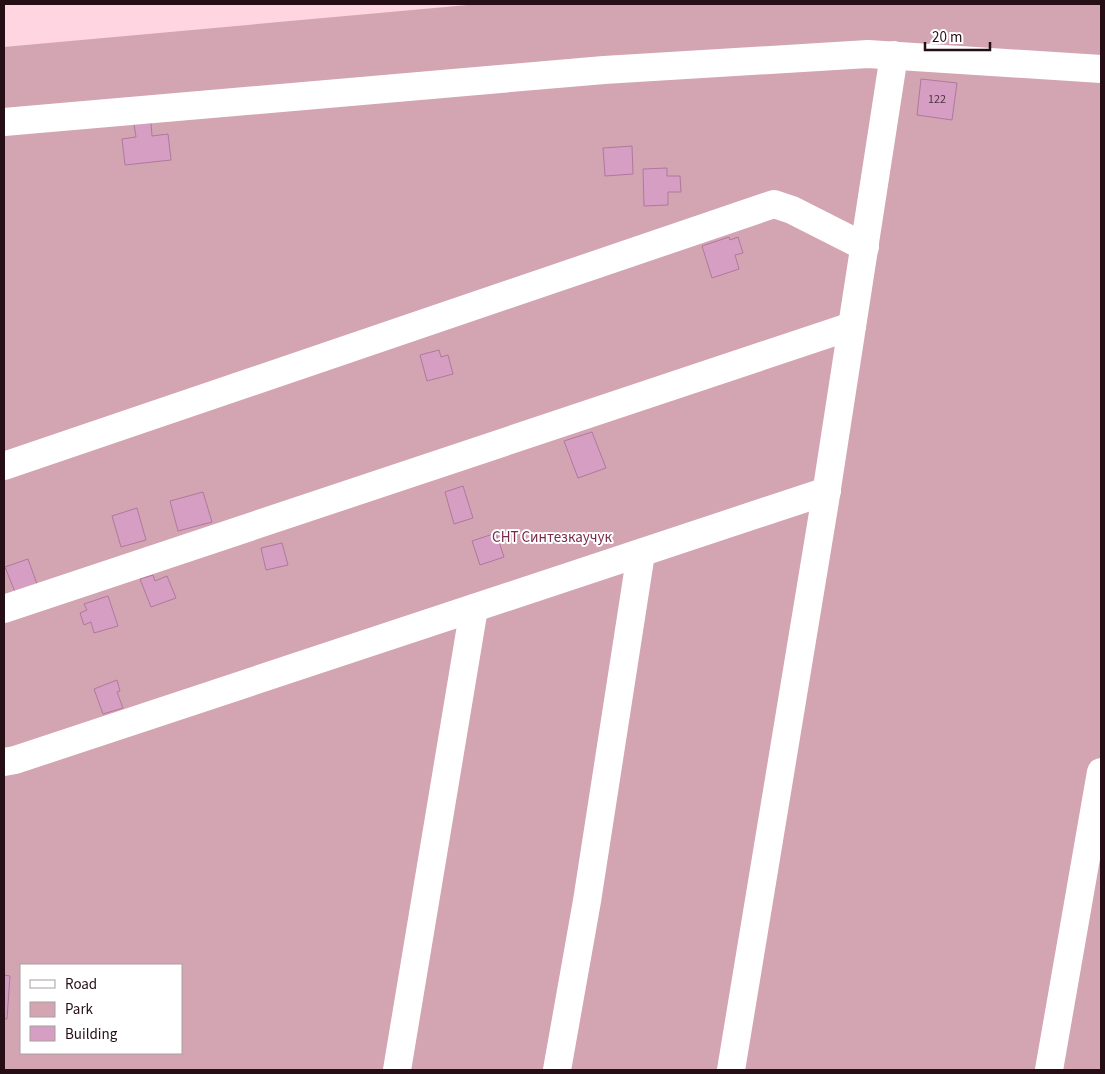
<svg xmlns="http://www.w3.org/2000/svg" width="1105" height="1074" font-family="'Source Sans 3',sans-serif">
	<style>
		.green { fill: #d3a4b1; fill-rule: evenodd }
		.building { fill: #d59ec2; stroke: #ae799c }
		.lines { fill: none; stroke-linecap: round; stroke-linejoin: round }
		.minor { stroke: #fff; stroke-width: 28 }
		.labels { text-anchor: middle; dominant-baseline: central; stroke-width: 4; stroke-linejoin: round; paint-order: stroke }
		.number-label { font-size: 12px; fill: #513241 }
		.park-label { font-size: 15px; fill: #7c2a4a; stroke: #fff }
	</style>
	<rect width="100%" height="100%" fill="#fed5e0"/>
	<!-- green -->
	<path class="green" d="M479,4H1101V1070H4V47ZM21,965H181V1053H21Z"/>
	<!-- building -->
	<g class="building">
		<path d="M921,79L957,83L952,120L917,115Z"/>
		<path d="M151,123L152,136L168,134L171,160L125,165L122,139L136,137L134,124Z"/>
		<path d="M632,146L633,174L605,176L603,148Z"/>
		<path d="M667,168V176H680L681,192H668V205L644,206L643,169Z"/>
		<path d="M729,237L730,240L738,237L743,253L735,255L739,269L712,278L702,246Z"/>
		<path d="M439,350L441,357L448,355L453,374L427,381L420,355Z"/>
		<path d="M592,432L606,468L578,478L564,441Z"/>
		<path d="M463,486L473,518L454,524L445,492Z"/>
		<path d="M203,492L212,522L178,531L170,501Z"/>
		<path d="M137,508L146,540L121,547L112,516Z"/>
		<path d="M496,533L504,557L480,565L472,541Z"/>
		<path d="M282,543L288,565L266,570L261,548Z"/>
		<path d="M28,559L37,584L15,592L5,567Z"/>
		<path d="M153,575L155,581L167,576L176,598L151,607L140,579Z"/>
		<path d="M108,596L118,626L94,633L91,622L84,625L80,613L87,610L84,604Z"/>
		<path d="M117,680L120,691L117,692L123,708L103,714L94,689Z"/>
		<path d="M4,975L10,976L7,1019H4Z"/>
	</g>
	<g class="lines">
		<!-- minor -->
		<g class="minor">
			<path d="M4,122L604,70L868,54L1101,69"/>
			<path d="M4,466L774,204L792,210L865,247"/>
			<path d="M4,609L852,326"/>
			<path d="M4,762L15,760L827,491"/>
			<path d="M397,1070L474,608"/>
			<path d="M557,1070L587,901L641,553"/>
			<path d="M731,1070L825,501L894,55"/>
			<path d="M1049,1070L1101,772"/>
		</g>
	</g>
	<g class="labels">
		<!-- number labels -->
		<g class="number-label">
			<text x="937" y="99">122</text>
		</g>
		<!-- park labels -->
		<g class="park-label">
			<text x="552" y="537">СНТ Синтезкаучук</text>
		</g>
	</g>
	<!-- border -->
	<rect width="1105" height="1074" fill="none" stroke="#250e16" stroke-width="10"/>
	<!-- legend -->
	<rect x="20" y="964" width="162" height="90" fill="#ffffff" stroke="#a89fa2"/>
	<rect x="30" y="980" width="25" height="8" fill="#ffffff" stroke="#a89fa2"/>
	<text x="65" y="989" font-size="15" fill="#250e16">Road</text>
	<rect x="30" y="1002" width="25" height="15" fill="#d3a4b1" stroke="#a89fa2"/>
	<text x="65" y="1014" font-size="15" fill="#250e16">Park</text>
	<rect x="30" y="1026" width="25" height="15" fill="#d59ec2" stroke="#a89fa2"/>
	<text x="65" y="1039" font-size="15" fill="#250e16">Building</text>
	<!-- scale -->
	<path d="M925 42v8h65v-8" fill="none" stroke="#250e16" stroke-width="2.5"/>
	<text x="932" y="42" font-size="15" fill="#250e16" stroke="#ffffff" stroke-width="4" paint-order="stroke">20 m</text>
</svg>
